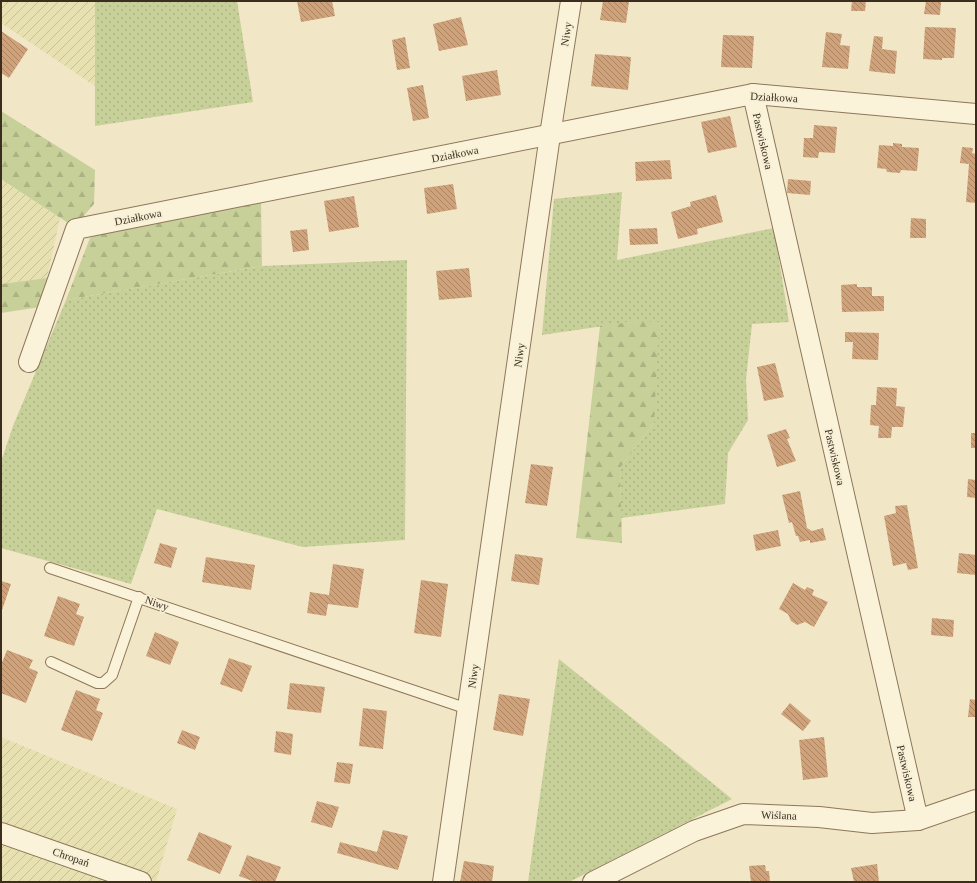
<svg xmlns="http://www.w3.org/2000/svg" width="977" height="883" font-family="Georgia,serif">
	<style>
		.farmland { fill: url(#farmland-furrows) }
		.grass { fill: url(#grass-dots) }
		.forest { fill: url(#forest-firs) }
		.building { fill: url(#building-back-hatch) }
		.lines { fill: none; stroke-linecap: round; stroke-linejoin: round }
		.lane-casing { stroke: #8d775a; stroke-width: 12 }
		.street-casing { stroke: #8d775a; stroke-width: 22 }
		.lane { stroke: #fbf2da; stroke-width: 10 }
		.street { stroke: #fbf2da; stroke-width: 20 }
		.labels { text-anchor: middle; dominant-baseline: central; stroke-width: 3.5; stroke-linejoin: round; paint-order: stroke }
		.street-label { font-size: 11px; fill: #3c2e1f; stroke: #f7efd6 }
	</style>
	<defs>
		<pattern id="farmland-furrows" width="10" height="10" patternUnits="userSpaceOnUse"><rect width="10" height="10" fill="#e7e1b2"/><path d="M-1 1l2-2M0 10L10 0M9 11l2-2" fill="none" stroke="#c7c199"/></pattern>
		<pattern id="grass-dots" width="8" height="8" patternUnits="userSpaceOnUse"><rect width="8" height="8" fill="#c7d098"/><path d="M2 2h.1M6 6h.1" fill="none" stroke="#acb383" stroke-width="1.8" stroke-linecap="round"/></pattern>
		<pattern id="forest-firs" width="22" height="20" patternUnits="userSpaceOnUse"><rect width="22" height="20" fill="#c7d098"/><path d="M5 1l3.5 6h-7zM16 11l3.5 6h-7z" fill="#acb383"/></pattern>
		<pattern id="building-back-hatch" width="6" height="6" patternUnits="userSpaceOnUse"><rect width="6" height="6" fill="#d0a27a"/><path d="M-1 5l2 2M0 0l6 6M5-1l2 2" fill="none" stroke="#aa8463"/></pattern>
	</defs>
	<rect width="100%" height="100%" fill="#f1e6c6"/>
	<!-- farmland -->
	<g class="farmland">
		<path d="M1,1H95V86L1,23Z"/>
		<path d="M1,179L60,218L47,278L1,284Z"/>
		<path d="M1,737L177,809L156,882H1Z"/>
	</g>
	<!-- grass -->
	<g class="grass">
		<path d="M95,1H237L253,102L95,126Z"/>
		<path d="M622,192L617,260L774,228L789,322L752,324L746,379L748,420L728,453L725,504L621,518L620,468L654,423L638,321L542,335L554,199Z"/>
		<path d="M407,260L405,540L303,547L157,509L131,584L1,548V462L13,426L66,300L262,266Z"/>
		<path d="M559,659L732,799L569,882H528Z"/>
	</g>
	<!-- forest -->
	<g class="forest">
		<path d="M1,111L95,170L94,204L74,227L1,179Z"/>
		<path d="M261,200L262,266L66,300L90,238L107,230Z"/>
		<path d="M47,278L40,307L1,313V284Z"/>
		<path d="M638,321L659,322L654,423L620,468L622,543L576,538L600,326Z"/>
	</g>
	<!-- building -->
	<g class="building">
		<path d="M297,1H332L335,16L301,22Z"/>
		<path d="M603,1H629L626,23L600,20Z"/>
		<path d="M852,1H866L865,11H851Z"/>
		<path d="M926,1L941,2L940,15L924,14Z"/>
		<path d="M461,17L468,45L439,51L433,24Z"/>
		<path d="M925,27L956,28L954,58H942V60L923,59Z"/>
		<path d="M1,31L28,49L9,78L1,73Z"/>
		<path d="M826,32L842,34L840,45L850,46L848,69L822,67Z"/>
		<path d="M723,35L754,36L752,68L721,67Z"/>
		<path d="M874,36L883,37L882,49L897,51L895,74L869,71Z"/>
		<path d="M405,37L410,68L397,70L392,40Z"/>
		<path d="M595,54L631,57L628,90L591,86Z"/>
		<path d="M497,70L501,95L466,101L462,76Z"/>
		<path d="M423,85L429,118L413,121L407,88Z"/>
		<path d="M730,116L737,147L708,153L701,122Z"/>
		<path d="M814,125L837,127L835,153L819,152L818,158L803,157L804,138H813Z"/>
		<path d="M893,143L902,144V147L919,148L917,171L901,170L900,173L887,172L886,169L877,168L879,145L893,146Z"/>
		<path d="M962,147L973,148L972,153L976,154V203L966,202L969,164L960,163Z"/>
		<path d="M670,160L672,179L636,181L635,162Z"/>
		<path d="M788,179L811,181L810,195L787,193Z"/>
		<path d="M453,184L457,209L427,214L424,188Z"/>
		<path d="M716,195L723,222L697,229L698,234L678,239L671,212L691,206L690,202Z"/>
		<path d="M354,196L359,227L329,232L324,201Z"/>
		<path d="M911,218L926,219V238H910Z"/>
		<path d="M657,228L658,244L630,245L629,229Z"/>
		<path d="M307,229L309,250L293,252L290,231Z"/>
		<path d="M469,268L472,297L439,300L436,271Z"/>
		<path d="M857,284V287H872V296H884V311L842,312L841,285Z"/>
		<path d="M845,332L879,333L878,360L852,359L853,342H845Z"/>
		<path d="M775,363L784,397L764,401L757,367Z"/>
		<path d="M877,387L897,388L896,406L905,407L903,427H892L891,438H878L879,426L870,425L871,405H876Z"/>
		<path d="M786,429L790,438L787,439L796,461L777,467L767,435Z"/>
		<rect x="971" y="433" width="5" height="15"/>
		<path d="M531,464L553,467L547,506L525,503Z"/>
		<path d="M968,479L976,480V498L967,497Z"/>
		<path d="M800,491L807,528L812,531L823,528L826,540L810,543V540L800,542L798,536H796L792,522L789,523L782,495Z"/>
		<path d="M907,505L918,568L908,570L906,563L893,566L884,516L896,513L895,506Z"/>
		<path d="M778,530L781,546L756,551L753,535Z"/>
		<path d="M160,543L177,548L171,568L154,563Z"/>
		<path d="M959,553L976,555V575L957,573Z"/>
		<path d="M515,554L543,558L539,585L511,581Z"/>
		<path d="M206,557L255,565L251,590L202,582Z"/>
		<path d="M333,564L364,569L358,608L328,604L326,616L307,613L310,592L329,595Z"/>
		<path d="M421,580L448,584L441,637L414,633Z"/>
		<path d="M1,581L11,584L1,613Z"/>
		<path d="M793,583L805,590L807,587L814,590L812,595L828,602L814,627L805,622L797,625L791,621L788,614L779,609Z"/>
		<path d="M58,596L80,604L76,614L84,617L74,646L44,636Z"/>
		<path d="M932,618L954,620L953,637L931,635Z"/>
		<path d="M155,632L179,642L170,665L146,656Z"/>
		<path d="M7,650L33,660L29,668L38,672L26,703L1,693V665Z"/>
		<path d="M229,658L252,666L242,692L220,684Z"/>
		<path d="M290,683L325,687L321,713L287,709Z"/>
		<path d="M76,690L100,699L96,710L103,713L92,741L61,730Z"/>
		<path d="M499,694L530,699L523,736L493,730Z"/>
		<path d="M970,699L976,700V717H968Z"/>
		<path d="M790,703L811,721L803,731L781,714Z"/>
		<path d="M363,708L387,711L383,749L359,746Z"/>
		<path d="M182,730L200,737L195,750L177,743Z"/>
		<path d="M276,731L293,734L291,755L274,752Z"/>
		<path d="M824,737L828,777L803,780L799,740Z"/>
		<path d="M337,762L353,764L350,784L334,782Z"/>
		<path d="M317,801L339,807L332,828L311,822Z"/>
		<path d="M383,830L408,836L398,870L337,853L340,842L377,852Z"/>
		<path d="M199,832L232,846L220,874L187,860Z"/>
		<path d="M247,855L281,867L275,882H255L239,876Z"/>
		<path d="M464,861L494,866L492,882H460Z"/>
		<path d="M877,864L879,882H854L851,868Z"/>
		<path d="M765,865L766,871H769L770,882H751L749,866Z"/>
	</g>
	<g class="lines">
		<!-- lane casing -->
		<g class="lane-casing">
			<g id="lane">
				<path d="M50,568L468,709"/>
				<path d="M51,662L97,683H103L112,675L139,597"/>
			</g>
		</g>
		<!-- street casing -->
		<g class="street-casing">
			<g id="street">
				<path d="M753,94L918,820"/>
				<path d="M29,362L76,229L753,94L976,114"/>
				<path d="M1,833L141,882"/>
				<path d="M443,882L550,135L571,1"/>
				<path d="M593,882L694,831L743,814L819,817L872,823L918,820L976,800"/>
			</g>
		</g>
		<!-- lane -->
		<use href="#lane" class="lane"/>
		<!-- street -->
		<use href="#street" class="street"/>
	</g>
	<g class="labels">
		<!-- street labels -->
		<g class="street-label">
			<text transform="translate(566 34) rotate(-81)">Niwy</text>
			<text transform="translate(774 97) rotate(3)">Działkowa</text>
			<text transform="translate(763 141) rotate(77)">Pastwiskowa</text>
			<text transform="translate(455 154) rotate(-11)">Działkowa</text>
			<text transform="translate(138 217) rotate(-11)">Działkowa</text>
			<text transform="translate(519 355) rotate(-82)">Niwy</text>
			<text transform="translate(835 457) rotate(77)">Pastwiskowa</text>
			<text transform="translate(157 603) rotate(19)">Niwy</text>
			<text transform="translate(473 676) rotate(-82)">Niwy</text>
			<text transform="translate(907 773) rotate(77)">Pastwiskowa</text>
			<text transform="translate(779 815) rotate(2)">Wiślana</text>
			<text transform="translate(71 857) rotate(19)">Chropań</text>
		</g>
	</g>
	<!-- border -->
	<rect width="977" height="883" fill="none" stroke="#3c2e1f" stroke-width="4"/>
</svg>
